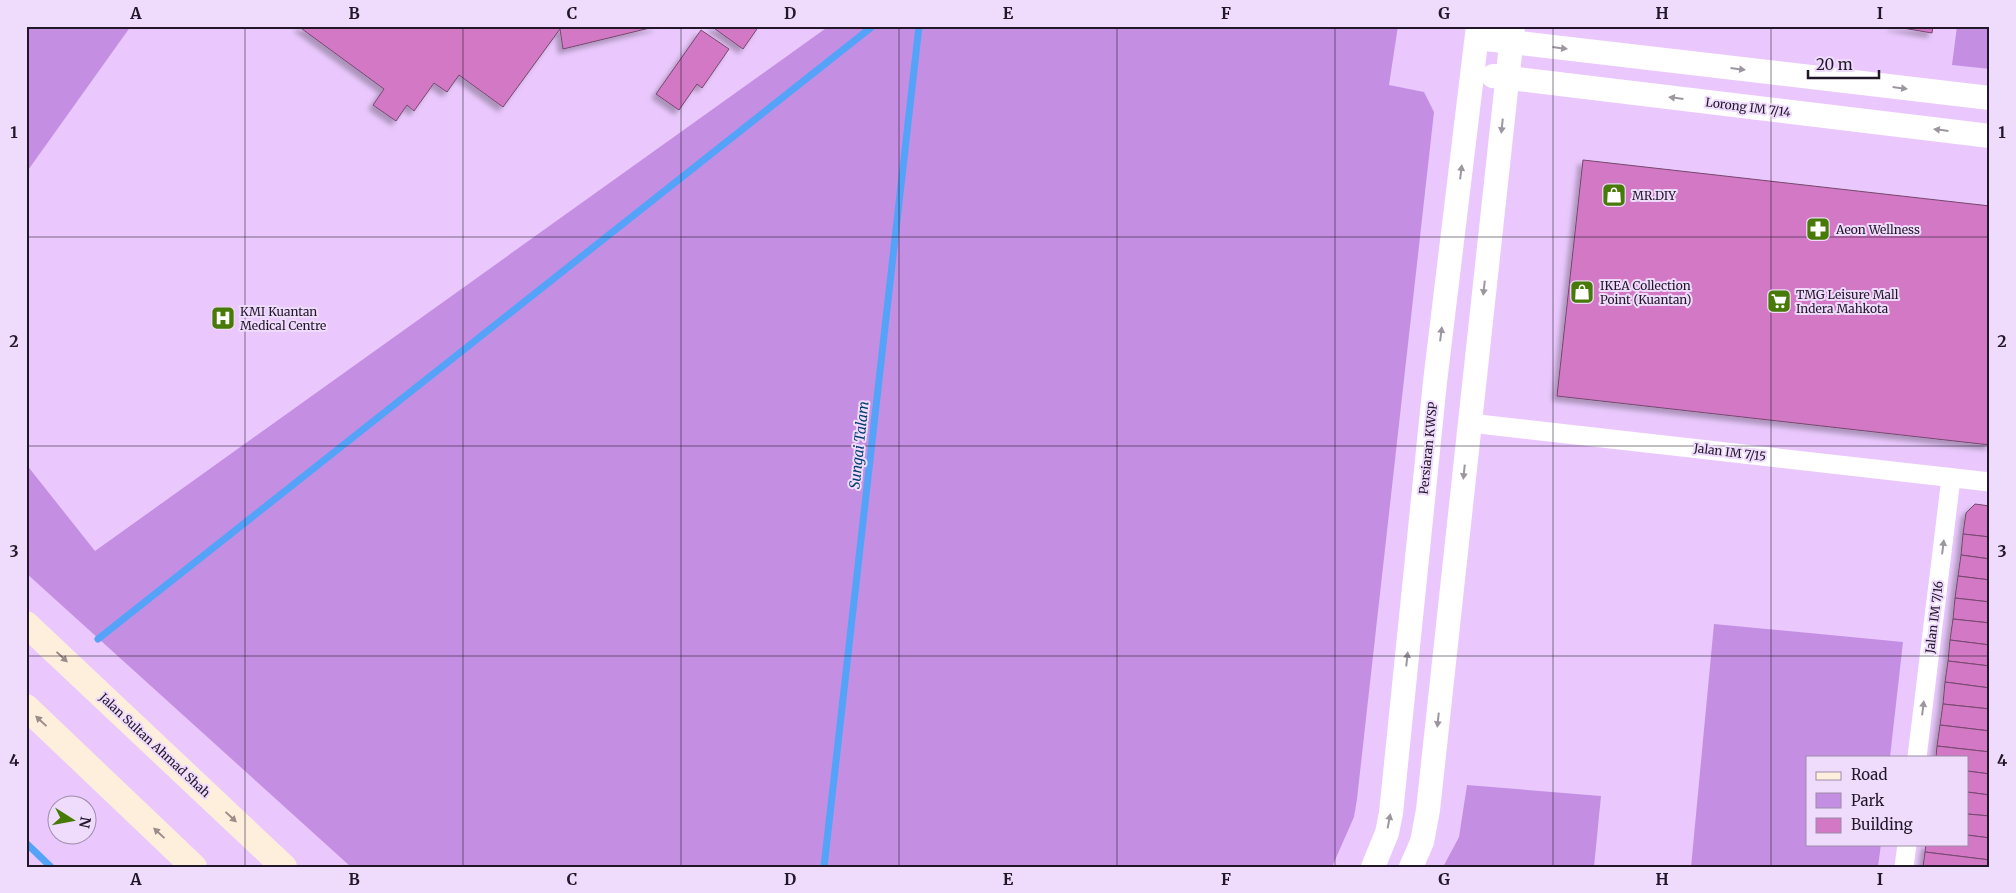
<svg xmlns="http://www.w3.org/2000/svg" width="2016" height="893" font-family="Merriweather,serif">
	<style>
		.green { fill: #c48fe3 }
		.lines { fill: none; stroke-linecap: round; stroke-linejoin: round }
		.stream { stroke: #54a3f9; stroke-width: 7 }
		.building { fill: #d278c5; stroke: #75486e; filter: url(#shadow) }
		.minor { stroke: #fff; stroke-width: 19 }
		.tertiary { stroke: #fff; stroke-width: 24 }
		.secondary { stroke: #feefdc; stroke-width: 26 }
		.oneway { fill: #9c969f }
		.oneway2 { fill: #9b8d8b }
		.grid { fill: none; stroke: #221629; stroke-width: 1; stroke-opacity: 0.55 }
		.labels { text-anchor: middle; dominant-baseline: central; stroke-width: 4; stroke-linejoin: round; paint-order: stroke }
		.street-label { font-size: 12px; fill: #221629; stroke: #efdbfc }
		.poi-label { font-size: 12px; fill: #221629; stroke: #efdbfc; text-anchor: start }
		.water-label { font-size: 14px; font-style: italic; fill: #013c71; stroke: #efdbfc }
		.neatline { fill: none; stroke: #221629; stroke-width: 2 }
		.grid-label { font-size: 16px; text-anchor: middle; font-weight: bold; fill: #221629 }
	</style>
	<defs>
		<filter id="shadow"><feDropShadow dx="-4.5" dy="4.5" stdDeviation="2.5" flood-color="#0004"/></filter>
	</defs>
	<rect width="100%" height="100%" fill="#eac8fe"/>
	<!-- green -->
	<g class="green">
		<path d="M26,26H131L26,173Z"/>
		<path d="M829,26H1398L1389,85L1424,92L1434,112L1357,799L1354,817L1332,867H351L26,573V464L95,551Z"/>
		<path d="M1957,26H1990V69L1952,65Z"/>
		<path d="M1714,624L1903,642L1890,757H1807V844H1881L1878,867H1691Z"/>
		<path d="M1467,785L1601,796L1594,867H1443L1459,837Z"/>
	</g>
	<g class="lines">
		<!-- stream -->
		<g class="stream">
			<path d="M98,639L873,26"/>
			<path d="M26,843L51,867"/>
			<path d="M824,867L919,26"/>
		</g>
	</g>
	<!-- building -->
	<g class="building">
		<path d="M298,26H658L563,49L560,29L503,107L459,75L447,92L434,83L414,111L407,105L396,121L373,105L384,89Z"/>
		<path d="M711,26H759L743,49Z"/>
		<path d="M1891,26H1933L1932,33Z"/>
		<path d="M701,30L729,49L702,88L697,84L679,110L656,94Z"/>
		<path d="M1583,160L1990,206V445L1557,396Z"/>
		<path d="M1975,504L1990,506V537L1963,534L1966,513Z"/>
		<path d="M1963,534L1990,537V559L1961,555Z"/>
		<path d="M1961,555L1990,559V580L1958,576Z"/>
		<path d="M1958,576L1990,580V602L1955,598Z"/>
		<path d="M1955,598L1990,602V623L1953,619Z"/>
		<path d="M1953,619L1990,623V645L1950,640Z"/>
		<path d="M1950,640L1990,645V666L1948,661Z"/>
		<path d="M1948,661L1990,666V688L1945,682Z"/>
		<path d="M1945,682L1990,688V709L1943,704Z"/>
		<path d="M1943,704L1990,709V731L1940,725Z"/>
		<path d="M1940,725L1990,731V752L1937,746Z"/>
		<path d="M1937,746L1990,752V774L1967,771V757H1936Z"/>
		<path d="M1967,771L1990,774V795L1967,792Z"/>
		<path d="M1967,792L1990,795V816L1967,814Z"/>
		<path d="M1967,814L1990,816V838L1967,835Z"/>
		<path d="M1967,835L1990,838V860L1925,852L1926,844H1967Z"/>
		<path d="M1925,852L1990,860V867H1923Z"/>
	</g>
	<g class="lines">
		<!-- minor -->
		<g class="minor">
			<path d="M1470,423L1990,482"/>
			<path d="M1917,757L1951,478"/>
			<path d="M1904,867L1907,844"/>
		</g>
		<!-- tertiary -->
		<g class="tertiary">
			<path d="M1477,38L1990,98"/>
			<path d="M1493,76L1990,136"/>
			<path d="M1373,867L1387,833L1391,813L1435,382L1478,26"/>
			<path d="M1411,867L1422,842L1428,810L1513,26"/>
		</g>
		<!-- secondary -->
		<g class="secondary">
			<path d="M26,624L284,867"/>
			<path d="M26,707L194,867"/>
		</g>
	</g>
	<!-- one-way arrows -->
	<defs><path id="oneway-solid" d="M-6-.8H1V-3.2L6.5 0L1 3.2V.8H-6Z" transform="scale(1.25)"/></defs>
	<g class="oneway">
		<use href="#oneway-solid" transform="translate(1560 48) rotate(7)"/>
		<use href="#oneway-solid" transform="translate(1738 69) rotate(7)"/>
		<use href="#oneway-solid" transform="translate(1900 88) rotate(7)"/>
		<use href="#oneway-solid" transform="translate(1676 98) rotate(-173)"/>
		<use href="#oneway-solid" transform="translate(1502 126) rotate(96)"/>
		<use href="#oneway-solid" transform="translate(1941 130) rotate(-173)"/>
		<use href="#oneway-solid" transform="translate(1461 172) rotate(-83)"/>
		<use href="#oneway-solid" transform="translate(1484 288) rotate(96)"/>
		<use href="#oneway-solid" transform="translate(1441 334) rotate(-83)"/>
		<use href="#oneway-solid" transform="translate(1464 472) rotate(96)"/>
		<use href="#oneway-solid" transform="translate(1943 547) rotate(-83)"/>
		<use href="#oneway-solid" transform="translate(1407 659) rotate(-84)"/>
		<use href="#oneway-solid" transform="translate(1923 708) rotate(-83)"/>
		<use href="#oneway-solid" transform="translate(1438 720) rotate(96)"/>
		<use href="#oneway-solid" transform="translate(1389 821) rotate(-79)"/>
	</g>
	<g class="oneway2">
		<use href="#oneway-solid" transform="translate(62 657) rotate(43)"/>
		<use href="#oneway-solid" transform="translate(41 721) rotate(-137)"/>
		<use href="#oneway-solid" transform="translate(231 817) rotate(43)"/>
		<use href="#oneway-solid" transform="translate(159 833) rotate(-137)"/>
	</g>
	<!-- grid -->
	<path class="grid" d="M245,26V867M463,26V867M681,26V867M899,26V867M1117,26V867M1335,26V867M1553,26V867M1771,26V867M26,237H1990M26,446H1990M26,656H1990"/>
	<!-- icons -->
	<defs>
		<g id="shop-square" transform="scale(1.25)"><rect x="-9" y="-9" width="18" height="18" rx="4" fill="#477a06" stroke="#efdbfc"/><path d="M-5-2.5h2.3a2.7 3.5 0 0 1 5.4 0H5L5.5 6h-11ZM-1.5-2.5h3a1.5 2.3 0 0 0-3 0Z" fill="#fff"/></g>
		<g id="pharmacy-square" transform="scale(1.25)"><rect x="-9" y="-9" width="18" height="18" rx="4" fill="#477a06" stroke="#efdbfc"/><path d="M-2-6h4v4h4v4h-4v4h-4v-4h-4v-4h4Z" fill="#fff"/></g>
		<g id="supermarket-square" transform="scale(1.25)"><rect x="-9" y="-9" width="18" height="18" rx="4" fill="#477a06" stroke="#efdbfc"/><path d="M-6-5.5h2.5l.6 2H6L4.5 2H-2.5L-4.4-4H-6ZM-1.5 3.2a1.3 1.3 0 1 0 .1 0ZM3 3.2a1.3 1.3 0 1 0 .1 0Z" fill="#fff"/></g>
		<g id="hospital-square" transform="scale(1.25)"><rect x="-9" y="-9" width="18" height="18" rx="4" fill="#477a06" stroke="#efdbfc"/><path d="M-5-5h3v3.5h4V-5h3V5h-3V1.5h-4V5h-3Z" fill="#fff"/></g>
	</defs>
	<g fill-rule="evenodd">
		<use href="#shop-square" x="1614" y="195"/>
		<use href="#pharmacy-square" x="1818" y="229"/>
		<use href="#shop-square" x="1582" y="292"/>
		<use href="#supermarket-square" x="1779" y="301"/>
		<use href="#hospital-square" x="223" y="318"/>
	</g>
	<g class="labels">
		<!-- street labels -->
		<g class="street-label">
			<text transform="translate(1748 107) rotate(7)">Lorong IM 7/14</text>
			<text transform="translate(1428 448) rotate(-84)">Persiaran KWSP</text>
			<text transform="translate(1730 452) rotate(7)">Jalan IM 7/15</text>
			<text transform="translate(1934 617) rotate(-83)">Jalan IM 7/16</text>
			<text transform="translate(155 745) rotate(43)">Jalan Sultan Ahmad Shah</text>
		</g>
		<!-- poi labels -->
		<g class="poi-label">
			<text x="1632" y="195">MR.DIY</text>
			<text x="1836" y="229">Aeon Wellness</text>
			<text x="1600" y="285">IKEA Collection<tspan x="1600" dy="14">Point (Kuantan)</tspan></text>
			<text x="1796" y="294">TMG Leisure Mall<tspan x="1796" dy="14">Indera Mahkota</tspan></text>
			<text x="240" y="311">KMI Kuantan<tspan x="240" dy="14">Medical Centre</tspan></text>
		</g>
		<!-- water labels -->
		<g class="water-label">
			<text transform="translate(859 445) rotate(-84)">Sungai Talam</text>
		</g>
	</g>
	<!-- border -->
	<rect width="2016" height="893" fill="none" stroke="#efdbfc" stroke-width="55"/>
	<!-- legend -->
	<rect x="1806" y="756" width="162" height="90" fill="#efdbfc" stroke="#9d8ca8"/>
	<rect x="1816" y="772" width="25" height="8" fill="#feefdc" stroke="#9d8ca8"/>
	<text x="1851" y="780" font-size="15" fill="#221629">Road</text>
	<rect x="1816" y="793" width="25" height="15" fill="#c48fe3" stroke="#9d8ca8"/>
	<text x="1851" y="806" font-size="15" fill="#221629">Park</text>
	<rect x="1816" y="818" width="25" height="15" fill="#d278c5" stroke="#9d8ca8"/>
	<text x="1851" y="830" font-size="15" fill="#221629">Building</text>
	<!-- north arrow -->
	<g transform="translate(72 820) rotate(101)"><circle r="24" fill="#efdbfc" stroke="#9d8ca8"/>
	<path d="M0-4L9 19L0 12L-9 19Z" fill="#477a06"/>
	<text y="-8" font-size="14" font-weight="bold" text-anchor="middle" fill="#221629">N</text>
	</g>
	<!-- scale -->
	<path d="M1808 70v8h71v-8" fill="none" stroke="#221629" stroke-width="2.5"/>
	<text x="1816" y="70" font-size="15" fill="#221629" stroke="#efdbfc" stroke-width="4" paint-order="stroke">20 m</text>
	<rect x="28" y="28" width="1960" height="838" class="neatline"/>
	<g class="grid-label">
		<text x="136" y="19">A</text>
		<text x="354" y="19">B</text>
		<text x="572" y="19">C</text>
		<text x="790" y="19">D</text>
		<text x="1008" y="19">E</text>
		<text x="1226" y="19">F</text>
		<text x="1444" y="19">G</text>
		<text x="1662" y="19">H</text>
		<text x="1880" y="19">I</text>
		<text x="14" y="138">1</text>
		<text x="2002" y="138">1</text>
		<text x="14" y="347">2</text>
		<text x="2002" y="347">2</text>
		<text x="14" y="557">3</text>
		<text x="2002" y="557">3</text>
		<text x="14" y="766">4</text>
		<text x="2002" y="766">4</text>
		<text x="136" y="885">A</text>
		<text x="354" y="885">B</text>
		<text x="572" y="885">C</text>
		<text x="790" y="885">D</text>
		<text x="1008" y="885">E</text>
		<text x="1226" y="885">F</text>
		<text x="1444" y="885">G</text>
		<text x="1662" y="885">H</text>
		<text x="1880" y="885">I</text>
	</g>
</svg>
